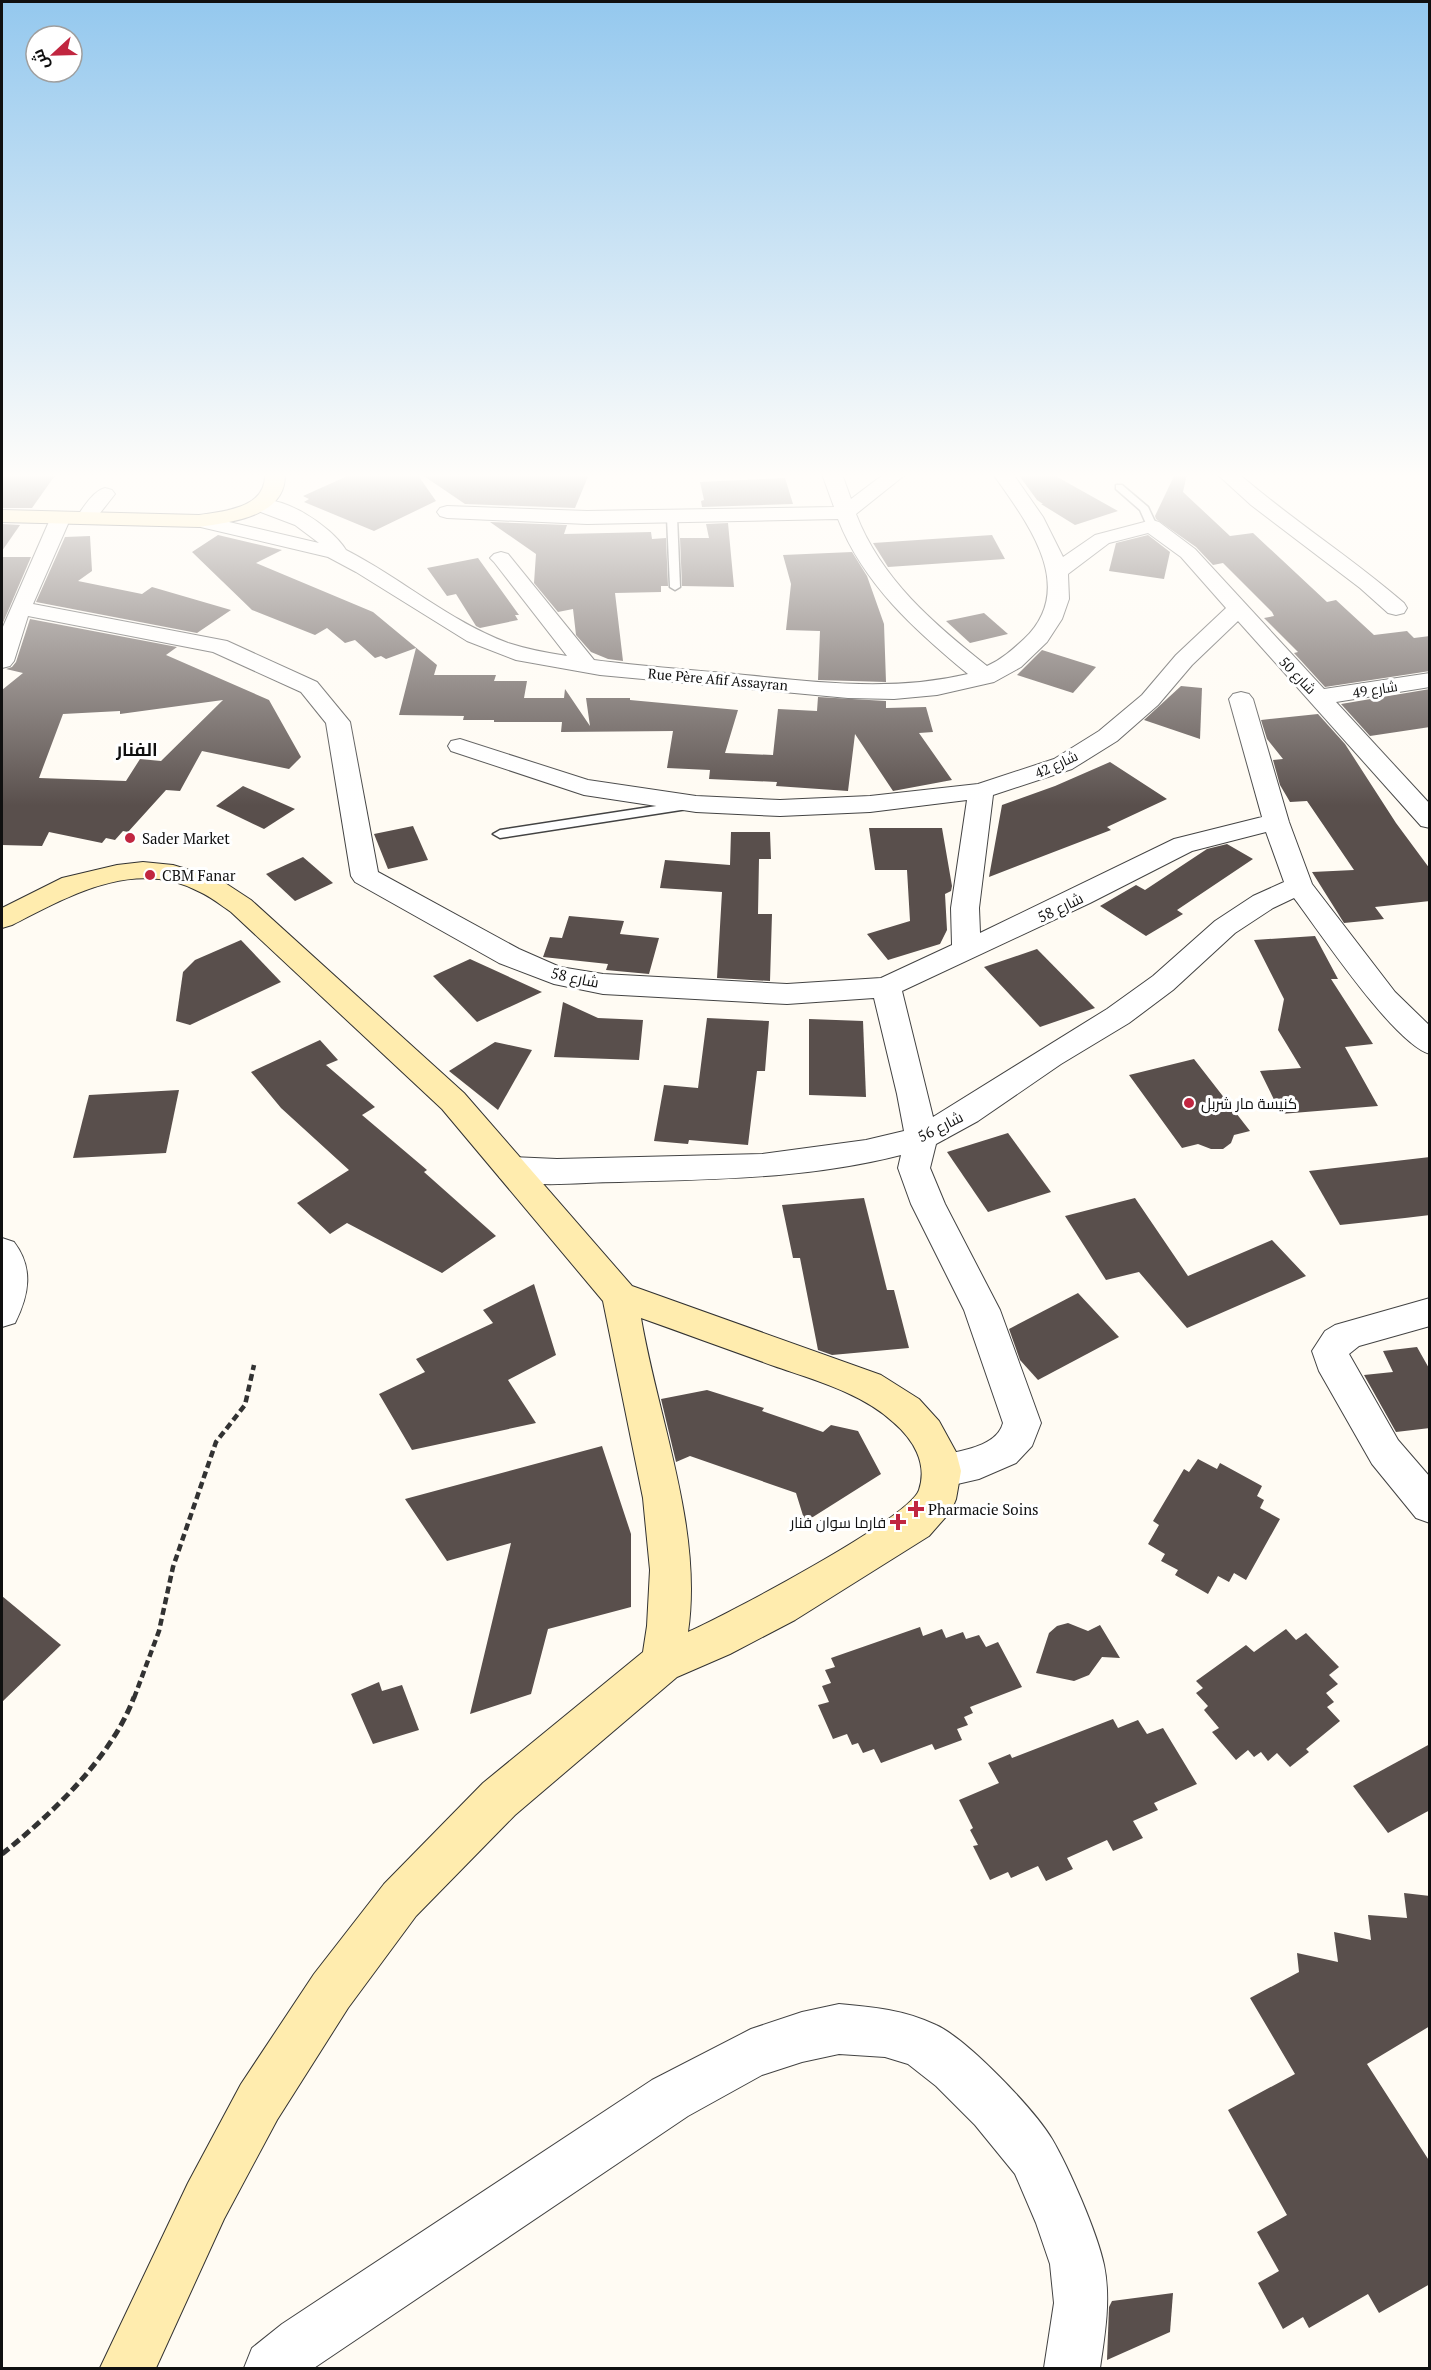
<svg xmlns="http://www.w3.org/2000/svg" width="1431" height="2370" font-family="'PT Serif',Cairo,serif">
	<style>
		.building { fill: #594f4c; fill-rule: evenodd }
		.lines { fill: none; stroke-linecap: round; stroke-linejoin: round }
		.lane-casing { stroke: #434343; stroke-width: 3 }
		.street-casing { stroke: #434343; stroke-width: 2 }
		.secondary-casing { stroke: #323232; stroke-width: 2 }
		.path-far1 { stroke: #323232; stroke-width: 4.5; stroke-dasharray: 7 4; stroke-linecap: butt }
		.path { stroke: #323232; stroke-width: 5; stroke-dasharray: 9 4.5; stroke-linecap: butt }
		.lane { fill: #fff; fill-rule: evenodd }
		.street { fill: #fff; fill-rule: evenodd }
		.secondary { fill: #ffecae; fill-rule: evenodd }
		.poi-dot { fill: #c12640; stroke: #fff; stroke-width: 2 }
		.labels { text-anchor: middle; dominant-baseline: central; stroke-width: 6; stroke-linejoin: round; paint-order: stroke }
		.far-street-label { font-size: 14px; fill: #101010; stroke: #fff }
		.poi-label { font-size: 15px; fill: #101010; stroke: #fff; text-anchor: start }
		.street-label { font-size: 15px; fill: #101010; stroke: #fff }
		.far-district-label { font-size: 18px; font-weight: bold; fill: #101010; stroke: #fff }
	</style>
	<rect width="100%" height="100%" fill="#fffbf3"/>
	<!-- building -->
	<g class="building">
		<path d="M2,474H56L32,508H2Z"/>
		<path d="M352,474H417L436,501L374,531L304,502L309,499L303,496Z"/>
		<path d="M421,474H589L575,508L465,504Z"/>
		<path d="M1018,474H1052L1118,511L1075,525L1041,504H1043L1037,500Z"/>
		<path d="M1175,474H1187L1183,492L1230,536L1253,533L1327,602L1336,600L1374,635L1407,631L1414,638L1430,636V671L1325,687L1294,653L1298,652L1264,618L1274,616L1272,612L1223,563L1213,565L1196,547L1156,519L1155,516Z"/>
		<path d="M785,478L793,504L702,507L701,501L704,500L700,482Z"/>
		<path d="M490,522L567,525L564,534L651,532L652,539L666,538L668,586H661V592L615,593L623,661L608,659L591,652L576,635L573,609L558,612L534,583L536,554Z"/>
		<path d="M728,523L734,587L682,586L680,538H709L706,524Z"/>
		<path d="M2,524L20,525L2,551Z"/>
		<path d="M218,535L282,550L256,563L373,612L437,665L434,675H496L494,681H527L524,698H564L565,689L590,726L586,698H630V700L738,710L725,753L773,755L778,709L817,711L818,697L886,701V708L926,707L933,732L919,733L952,780L893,791L855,734L848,791L776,786L777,782L709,779L710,770L667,768L673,731L561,732L562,722H494V720H463L464,716L399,715L416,648L386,659L381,656L375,658L355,640L345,643L327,628L315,635L252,610L192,552Z"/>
		<path d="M992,535L1005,559L888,567L873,543Z"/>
		<path d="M1148,535L1170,552L1164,579L1109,571L1116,543Z"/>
		<path d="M90,536L92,571L78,581L142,594L152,587L231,610L197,633L36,602L65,537Z"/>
		<path d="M852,552L867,576L884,624L886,682L818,680L820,631L786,630L791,584L783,555Z"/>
		<path d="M2,557H31L2,625Z"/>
		<path d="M478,558L519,615H515L518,620L480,628L476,626L456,594L447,596L427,568Z"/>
		<path d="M984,613L1008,634L970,643L946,621Z"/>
		<path d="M30,619L177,647L166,655L269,700L301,757L289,769L202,751L180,791L166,790L128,832L123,831L115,840L106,838L102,843L49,832L42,846L2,845V690L23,673L6,669L12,667L16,662ZM223,700L161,761L140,759L126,781L39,778L63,714L120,711V714Z"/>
		<path d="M1042,650L1096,667L1073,693L1017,675Z"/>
		<path d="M1181,686L1202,688L1200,739L1144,720Z"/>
		<path d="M1430,689V727L1370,736L1341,704Z"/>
		<path d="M1318,714L1345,744L1396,823L1430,869V901L1375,907L1384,919L1344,923L1312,872L1354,870L1307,801L1290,802L1280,785L1273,760L1283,759L1267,739L1261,720Z"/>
		<path d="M1110,762L1167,799L1107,827L1111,830L989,877L1002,805L1055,786Z"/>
		<path d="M243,786L295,809L264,829L216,806Z"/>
		<path d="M413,826L428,860L388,869L374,834Z"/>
		<path d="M869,828H942L952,886L951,891L945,894L947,930L940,944L888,960L867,934L910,921L907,870H875Z"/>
		<path d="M731,832H770L771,859H759L758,914H772L770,981L717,978L722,892L660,888L665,860L730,865Z"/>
		<path d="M1227,844L1253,859L1177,910L1183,914L1146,936L1100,906L1136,885L1145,890L1207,849Z"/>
		<path d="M303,857L333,883L295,901L266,874Z"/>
		<path d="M569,916L624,921L620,934L659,938L649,974L606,970L608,964L543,957L550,937L562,938Z"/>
		<path d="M1315,936L1338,979H1331L1373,1044L1345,1047L1378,1106L1281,1114L1260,1071L1301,1068L1278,1030L1284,999L1254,940Z"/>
		<path d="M241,940L281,982L190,1025L176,1021L183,972L195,960Z"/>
		<path d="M1037,949L1095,1008L1040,1027L984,967Z"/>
		<path d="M470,959L542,992L477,1022L433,976Z"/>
		<path d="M563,1002L598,1018L643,1020L639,1060L554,1057Z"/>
		<path d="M707,1018L769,1021L765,1071H757L748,1145L689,1140L688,1144L654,1141L664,1085L698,1088Z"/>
		<path d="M809,1019L863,1021L866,1097L809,1095Z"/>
		<path d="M320,1040L338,1060L326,1065L375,1107L362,1115L427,1170L424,1172L496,1236L442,1273L347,1223L330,1234L297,1203L349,1170L281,1108L251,1072Z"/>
		<path d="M495,1042L532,1050L498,1110L449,1071Z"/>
		<path d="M1194,1059L1250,1131L1234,1135L1231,1143L1223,1149H1211L1198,1144L1182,1148L1129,1075Z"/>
		<path d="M179,1090L166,1153L73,1158L89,1095Z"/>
		<path d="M1008,1133L1051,1192L988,1212L947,1152Z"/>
		<path d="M1430,1157V1215L1405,1218L1340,1225L1309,1171Z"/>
		<path d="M864,1198L887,1290H894L909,1348L832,1355L818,1350L800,1258H793L782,1205Z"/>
		<path d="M1135,1198L1188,1276L1272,1240L1306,1276L1187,1328L1139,1272L1106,1280L1065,1216Z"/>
		<path d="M534,1284L556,1355L508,1380L536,1423L412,1450L379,1394L425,1372L416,1359L493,1323L483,1310Z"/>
		<path d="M1078,1293L1119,1337L1038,1380L1020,1360L1009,1329Z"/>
		<path d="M1417,1347L1430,1370V1428L1396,1432L1364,1375L1393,1372L1383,1351Z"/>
		<path d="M707,1390L764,1408L762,1411L823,1432L831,1425L858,1431L881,1474L805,1522L796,1493L690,1456L676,1462L661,1399Z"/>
		<path d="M602,1446L631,1534V1607L548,1629L531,1694L470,1714L511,1543L447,1561L405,1499Z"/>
		<path d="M1198,1459L1217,1469L1220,1463L1262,1486L1257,1496L1264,1500L1260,1508L1280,1519L1246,1580L1234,1573L1229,1582L1218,1576L1208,1594L1175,1575L1178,1570L1161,1561L1165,1554L1148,1544L1159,1525L1153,1521L1184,1469L1189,1472Z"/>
		<path d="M2,1596L61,1645L2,1702Z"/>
		<path d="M1068,1623L1088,1631L1100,1625L1120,1658L1102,1657L1089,1675L1074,1681L1036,1673L1049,1633L1057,1626Z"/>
		<path d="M920,1627L923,1636L942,1629L946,1638L963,1632L966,1639L979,1635L986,1647L998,1642L1022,1687L970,1707L973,1713L964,1717L968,1725L957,1729L962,1740L935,1750L932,1744L881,1763L874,1749L863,1753L858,1743L852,1745L847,1734L833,1739L818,1705L829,1702L822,1686L831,1683L825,1670L835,1667L831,1658Z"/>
		<path d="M1286,1629L1296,1640L1306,1633L1339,1667L1329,1675L1338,1684L1326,1693L1334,1702L1327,1707L1340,1721L1306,1749L1309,1752L1290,1767L1277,1753L1268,1761L1261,1752L1254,1757L1248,1750L1236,1760L1212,1732L1219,1728L1204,1710L1208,1706L1196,1693L1203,1688L1196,1681L1246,1645L1254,1652Z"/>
		<path d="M379,1682L382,1691L402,1685L419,1730L373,1744L351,1694Z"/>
		<path d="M1113,1719L1118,1728L1138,1720L1147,1734L1163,1728L1197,1784L1154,1803L1158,1810L1133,1821L1143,1838L1113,1851L1107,1840L1067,1858L1073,1869L1046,1881L1038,1866L1011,1878L1008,1872L990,1880L973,1846L978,1845L970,1830L973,1828L959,1800L999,1783L988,1763L1010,1754L1012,1758Z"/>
		<path d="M1430,1744V1810L1388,1833L1353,1786Z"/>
		<path d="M1404,1893L1430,1896V2026L1367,2064L1430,2162V2284L1379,2313L1368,2294L1309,2328L1303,2317L1283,2329L1258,2283L1279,2271L1257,2232L1287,2215L1228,2110L1295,2074L1250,1998L1299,1972L1297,1953L1338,1962L1334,1932L1371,1940L1368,1915L1407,1918Z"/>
		<path d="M1173,2293L1170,2332L1107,2360L1109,2307L1112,2301Z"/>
	</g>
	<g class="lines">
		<!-- lane casing -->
		<g class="lane-casing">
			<g id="lane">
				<path d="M1116,485H1122L1148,507L1157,526L1156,528H1148L1140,510L1116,489Z"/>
				<path d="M672,514L677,517L680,587L675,590L670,587L667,517Z"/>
				<path d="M689,801L695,805L694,808L500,838L493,834L500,830Z"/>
			</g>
		</g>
		<!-- street casing -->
		<g class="street-casing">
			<g id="street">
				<path d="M822,474H842L851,499L884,474H906L856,514C881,579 934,624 987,666C1002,659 1012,650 1024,639C1079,587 1026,521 993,474H1013L1043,517L1063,557L1095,535L1152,520L1159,522L1195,549L1324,689L1430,673V687L1336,702L1430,804V828L1421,826L1238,621L1192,665L1158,705L1117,741L1072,769L993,795L979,908L980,933L1174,839L1262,817L1229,699L1233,694L1241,692L1249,694L1253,699L1289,822L1312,884L1395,992L1430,1026V1054C1394,1044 1319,931 1294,898L1273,908L1235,933L1173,990L1129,1023L1061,1064L978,1121L936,1144L930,1168L945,1204L1000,1310L1041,1423L1032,1446L1016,1463L979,1479L953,1485L942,1488L928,1483L923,1471L928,1459C951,1451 996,1450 1003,1423L964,1310L911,1204L898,1168L901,1155C808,1179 714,1179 619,1182C581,1182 537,1189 500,1178L496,1169L500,1160L512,1157L557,1159L762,1154L866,1140L904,1131L897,1094L874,998L787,1004L603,994L554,984L499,963L355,882L351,876L326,723L301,692L213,652L28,616L14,661L10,666L2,668V629L51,517L54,513H68L71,517L33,604L227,641L317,682L350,722L378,872L519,949L560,967L603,974L787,984L881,978L952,945L951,908L967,800L870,812L780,816L696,812L584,795L451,751L448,746L451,741L460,739L588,780L696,796L780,800L870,796L978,784L1054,759L1099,731L1142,695L1176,655L1226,608L1181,557L1148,533L1109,543L1068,574L1069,599L1062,619L1047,642L1021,667L994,682L937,695L894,699L848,698L600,675L516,660L467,641L356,572L328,557L192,525L189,521L192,517L199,515L319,543L295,525L253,509L250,505L253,501C282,493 331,526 346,550C401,578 449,621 508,643C527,649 547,653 567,656L494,562L490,558L494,554L501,552L508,554L594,660C638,666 682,669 726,673C807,681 888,693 968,674C916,631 863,584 838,519L587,524L447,518L440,516L437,512L440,508L447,506L587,511L834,507ZM1266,832L1284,882L1253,896L1215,921L1153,976L1107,1009L933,1117L902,991L1090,903L1192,851Z"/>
				<path d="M1217,474H1239C1292,520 1351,557 1404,603L1407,608L1404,613L1396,615L1388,613L1360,588L1251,505Z"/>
				<path d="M105,488L112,490L115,494L93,522H79L76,518C83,508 93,491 105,488Z"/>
				<path d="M2,1238L14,1242C34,1268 29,1295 15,1323L2,1327Z"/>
				<path d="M1430,1298V1326L1359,1346L1349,1354L1398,1440L1430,1477V1523L1416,1518L1372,1464L1319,1371L1312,1351L1325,1331L1335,1325Z"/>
				<path d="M839,2004C873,2007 905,2010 936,2025C967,2039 1034,2109 1052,2139C1069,2168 1097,2232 1104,2265C1111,2299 1105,2334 1100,2368H1044L1054,2303L1050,2264L1036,2223L1015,2174L975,2125L936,2086L908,2064L885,2057L839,2054L802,2062L762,2075L688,2116L314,2368H244L252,2348L282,2324L652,2080L751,2029L802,2012Z"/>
			</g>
		</g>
		<!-- secondary casing -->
		<g class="secondary-casing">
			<g id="secondary">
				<path d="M265,474H285C286,517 231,522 199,527L2,522V510L199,515C226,511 266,508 265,474Z"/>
				<path d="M143,862L173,865L219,879L251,900L464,1093L632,1286L881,1375L919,1399L939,1421L956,1452L961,1471L956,1499L951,1511L929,1536L795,1620L730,1654L677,1677L515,1815L416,1916L348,2008L277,2120L224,2219L156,2368H100L188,2183L241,2084L314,1974L384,1884L483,1783L643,1652L647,1626L650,1570L643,1498L603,1301L442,1109L231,912C221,905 211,897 200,892C135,857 69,896 12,925L2,928V908L62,878L117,865ZM641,1318C686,1334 730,1350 774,1366C814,1380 862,1393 893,1422C913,1439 928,1463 919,1490C909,1519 724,1616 688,1632C703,1530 658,1418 641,1318Z"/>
			</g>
		</g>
		<!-- path-far1 -->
		<path class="path-far1" d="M134,1698L159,1631L173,1567L216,1442L245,1405L254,1365"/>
		<!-- path -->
		<path class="path" d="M2,1854C52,1814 112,1757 134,1697"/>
		<!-- lane -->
		<use href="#lane" class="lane"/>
		<!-- street -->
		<use href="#street" class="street"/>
		<!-- secondary -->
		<use href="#secondary" class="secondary"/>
	</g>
	<!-- sky -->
	<linearGradient id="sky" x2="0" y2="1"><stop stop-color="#94c8ee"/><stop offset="0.59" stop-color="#fffdfa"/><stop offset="1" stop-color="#fffdfa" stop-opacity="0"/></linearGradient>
	<rect width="1431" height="806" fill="url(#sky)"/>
	<!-- markers -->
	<g class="poi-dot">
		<circle cx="130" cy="838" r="6"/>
		<circle cx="150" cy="875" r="6"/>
		<circle cx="1189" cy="1103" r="6"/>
		<path d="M913 1500h6v6h6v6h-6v6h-6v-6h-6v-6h6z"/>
		<path d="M895 1513h6v6h6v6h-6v6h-6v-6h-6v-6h6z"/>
	</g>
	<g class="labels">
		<!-- far-street labels -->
		<g class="far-street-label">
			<text transform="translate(1298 675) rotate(46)">شارع 50</text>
			<text transform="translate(718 679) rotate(5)">Rue Père Afif Assayran</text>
			<text transform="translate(1375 689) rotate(-9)">شارع 49</text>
			<text transform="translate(1056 764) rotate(-25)">شارع 42</text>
		</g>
		<!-- poi labels -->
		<g class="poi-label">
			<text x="142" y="838">Sader Market</text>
			<text x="162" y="875">CBM Fanar</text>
			<text x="1201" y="1103">كنيسة مار شربل</text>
			<text x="928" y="1509">Pharmacie Soins</text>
			<text x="886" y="1522" text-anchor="end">فارما سوان فنار</text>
		</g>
		<!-- street labels -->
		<g class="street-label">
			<text transform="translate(1060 907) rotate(-26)">شارع 58</text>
			<text transform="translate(575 977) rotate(12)">شارع 58</text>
			<text transform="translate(940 1126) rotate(-27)">شارع 56</text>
		</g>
		<!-- far-district labels -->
		<g class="far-district-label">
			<text x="137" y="749">الفنار</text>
		</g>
	</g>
	<!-- border -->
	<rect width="1431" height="2370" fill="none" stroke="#101010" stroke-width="6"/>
	<!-- north arrow -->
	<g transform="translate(54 54) rotate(248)"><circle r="28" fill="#ffffff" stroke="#9f9f9f" stroke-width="1.5"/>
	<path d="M0-4.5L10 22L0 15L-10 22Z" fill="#c12640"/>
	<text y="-9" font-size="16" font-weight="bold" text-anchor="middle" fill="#101010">ش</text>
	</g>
</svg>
